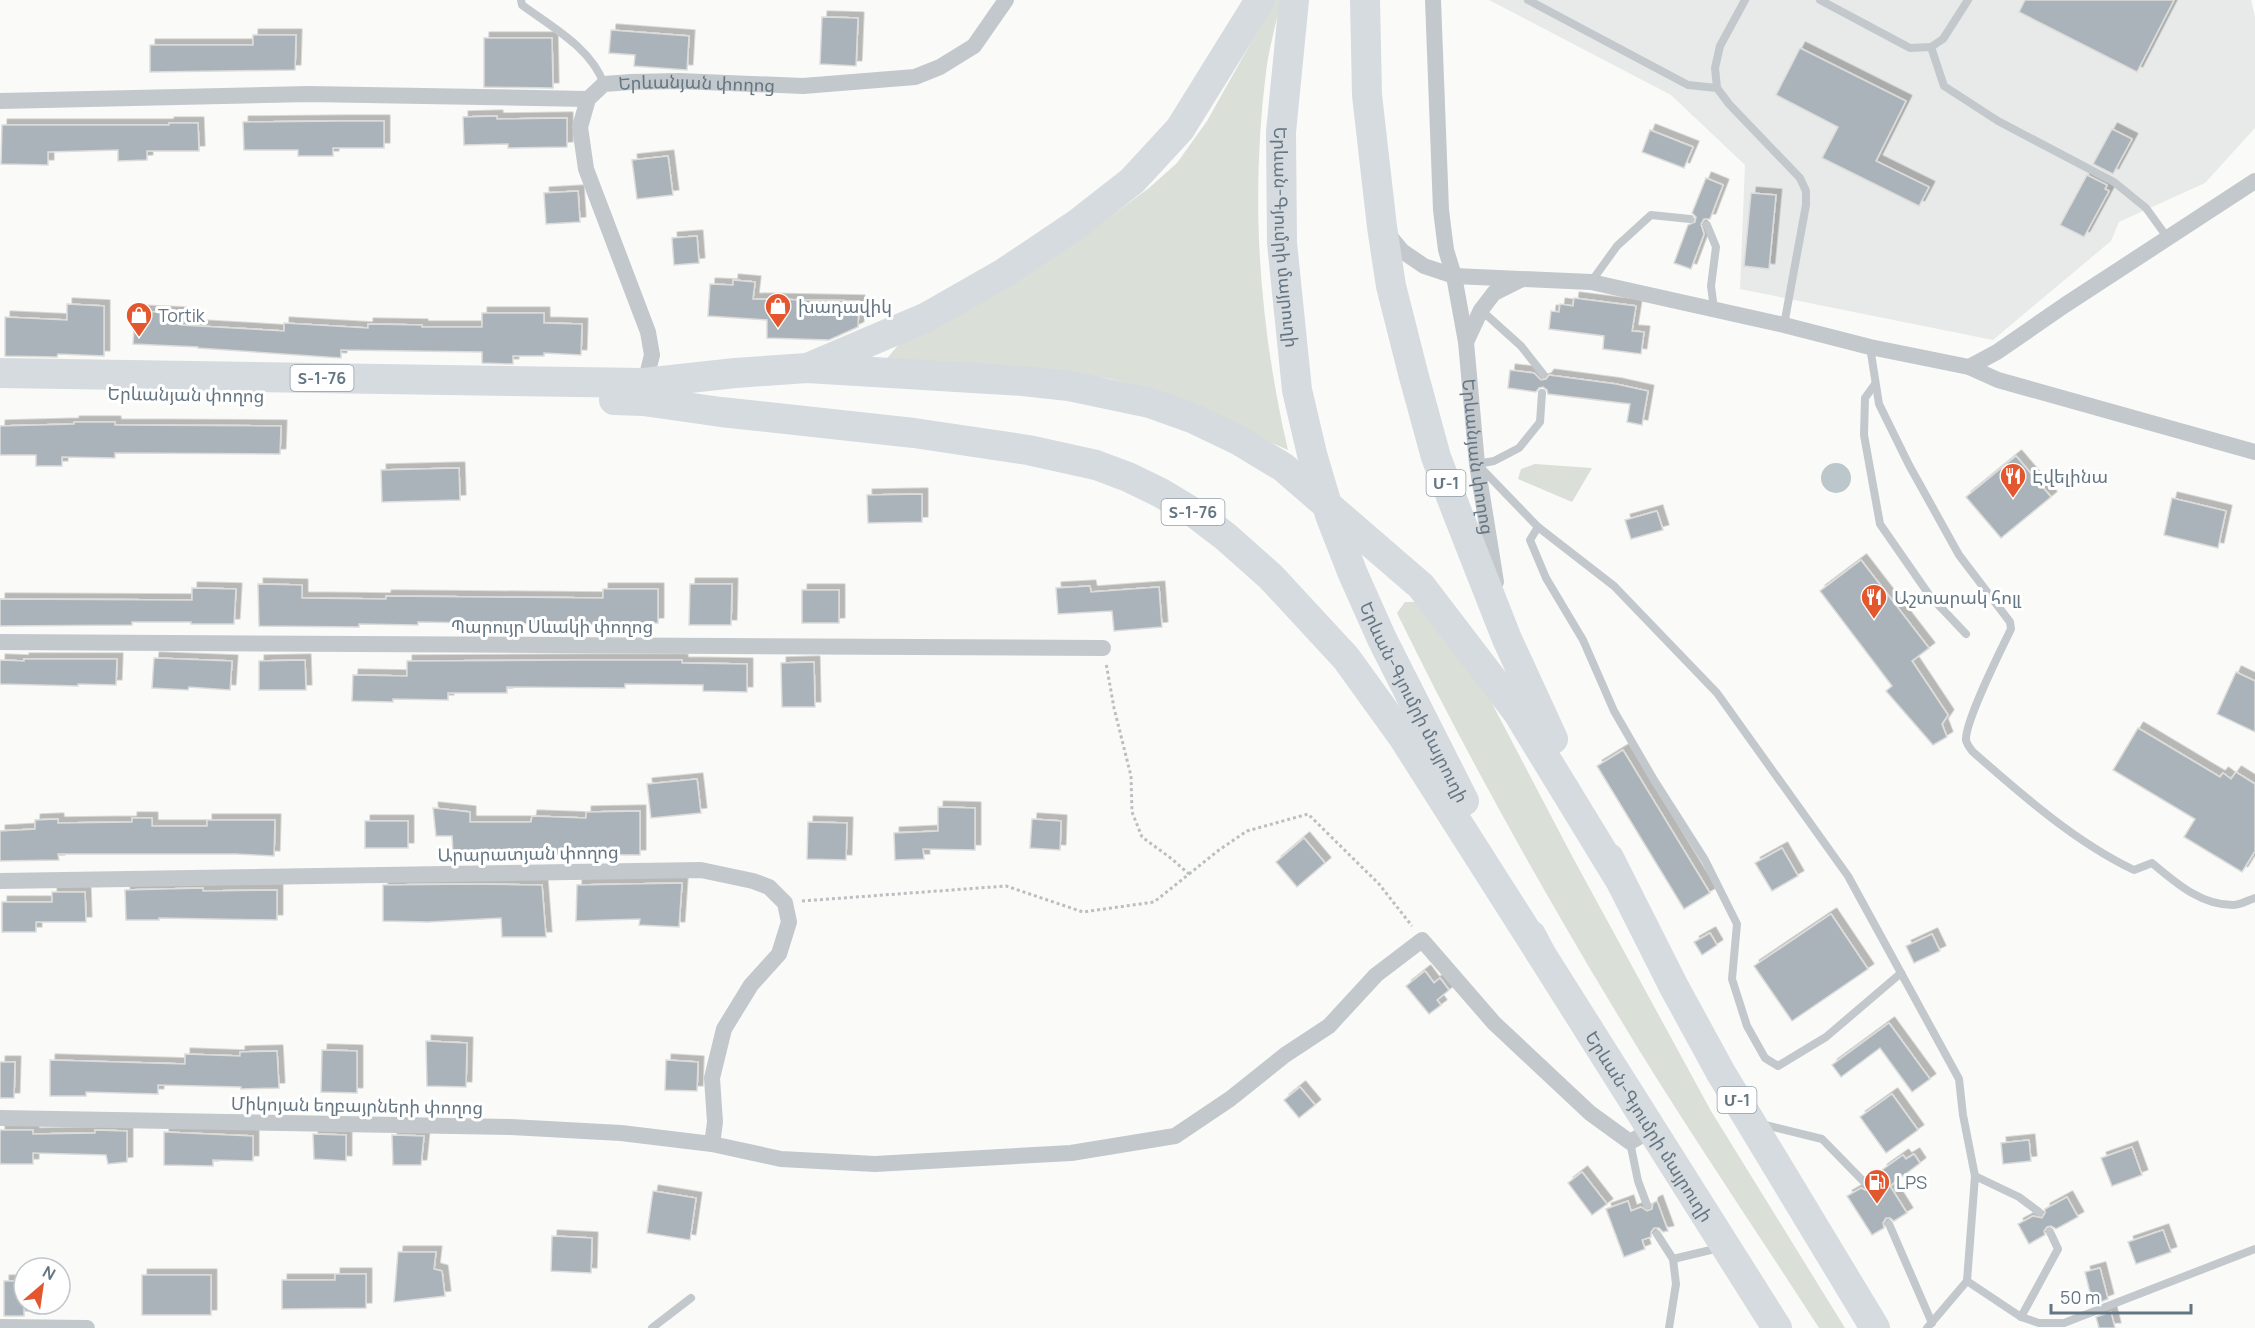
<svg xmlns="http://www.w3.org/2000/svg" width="2255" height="1328" font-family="Manrope,'Noto Sans Armenian',sans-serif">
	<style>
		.built { fill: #e8e9e9 }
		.green { fill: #dadfd7 }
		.water { fill: #bbc7cb }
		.building { fill: #aab3b9; stroke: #dcdcda; stroke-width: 1.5; filter: url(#shadow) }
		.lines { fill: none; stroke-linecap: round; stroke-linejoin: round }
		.path { stroke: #bbbfc2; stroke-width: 3; stroke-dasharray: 3 3; stroke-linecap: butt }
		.lane { stroke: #c3c8cc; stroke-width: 8 }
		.street { stroke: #c3c8cc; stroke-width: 16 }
		.highway { stroke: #d6dbdf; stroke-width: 30 }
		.labels { text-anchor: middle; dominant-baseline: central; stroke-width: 6; stroke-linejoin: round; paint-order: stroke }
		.shield { fill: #fff; stroke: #939fa8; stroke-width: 1.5 }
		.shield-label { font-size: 16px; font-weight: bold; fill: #657683 }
		.street-label { font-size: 18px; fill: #657683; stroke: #fff }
		.poi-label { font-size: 18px; fill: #657683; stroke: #fff; text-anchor: start }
	</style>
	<defs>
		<filter id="shadow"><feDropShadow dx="5.5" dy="-5.5" stdDeviation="0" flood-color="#0004"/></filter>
	</defs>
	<rect width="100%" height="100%" fill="#fafaf8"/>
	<!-- built -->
	<path class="built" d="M1489,0H2251L2255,17V128L2205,183L2119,222L2111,241L1993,340L1740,289L1745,165L1671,95Z"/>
	<!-- green -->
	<g class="green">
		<path d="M1275,0H1281C1276,24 1269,48 1266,72C1250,199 1259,325 1288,450L1156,391L1111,379L1066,373L885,361L899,344L1095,228L1149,188L1177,163L1207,121Z"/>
		<path d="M1535,464L1592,468L1572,502L1518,479L1521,469Z"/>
		<path d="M1405,602H1417L1475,671L1572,856L1711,1111L1845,1328H1819C1750,1221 1678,1116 1613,1007C1536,879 1463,748 1397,613Z"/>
	</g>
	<!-- water -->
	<circle class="water" cx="1836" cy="478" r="15"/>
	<!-- building -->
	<g class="building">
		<path d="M2025,0H2174L2137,72L2019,12Z"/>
		<path d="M822,17L858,18L856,66L820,64Z"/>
		<path d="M611,30L689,36L687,70L634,66L635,55L609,53Z"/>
		<path d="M253,35H296L295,70L150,72V45H253Z"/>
		<path d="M484,38H552L553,88L484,87Z"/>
		<path d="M1800,48L1906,101L1876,161L1929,187L1919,206L1822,158L1838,127L1776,95Z"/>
		<path d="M497,116V119L567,118V147L508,148V144L464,145L463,117Z"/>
		<path d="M342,121H384V148H333V156H298V150H244L243,122Z"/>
		<path d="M169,123H198L199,151H147V160L118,161V150L48,152V165L1,164L2,125H169Z"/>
		<path d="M2112,129L2132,139L2113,174L2093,164Z"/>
		<path d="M1650,130L1693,147L1684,168L1642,152Z"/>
		<path d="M668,156L673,195L637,199L632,160Z"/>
		<path d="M2087,175L2107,185L2105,189L2109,191L2084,237L2060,225Z"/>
		<path d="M1706,178L1723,185L1710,219H1704L1701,224L1704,234L1691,269L1674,263L1688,225L1695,222L1696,217L1692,213Z"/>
		<path d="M578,191L580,222L546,224L544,193Z"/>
		<path d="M1751,193L1776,195L1769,269L1744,266Z"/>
		<path d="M697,236L699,263L674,265L672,238Z"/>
		<path d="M733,280L755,282L753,299L859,301L858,327L829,340L767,338V320L708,316L710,284L733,285Z"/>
		<path d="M1574,298L1636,306L1632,331L1644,332L1641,354L1603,349L1604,336L1549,329L1551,311L1559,312L1560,304L1573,306Z"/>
		<path d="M67,304L104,306V356L58,354L57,357L5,356V317L67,320Z"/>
		<path d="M135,311L181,313V325L284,331V323L368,328V324L422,325V327H482V313H544V323L582,324L581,355L544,353V356H513V364L482,363V352L341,350V358L198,348V347L133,344Z"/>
		<path d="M1510,370L1534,373L1541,380L1546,379L1549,375L1616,384L1648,391L1642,425L1627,422L1630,404L1548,394L1547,390L1543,387L1539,388L1536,392L1508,388Z"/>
		<path d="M74,422H115V425L281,426L280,454L115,453V458L62,457V466H36V455H0V426L74,424Z"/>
		<path d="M2016,456L2051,497L2001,538L1966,497Z"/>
		<path d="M459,468L460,500L382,502L381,470Z"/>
		<path d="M922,494V522L868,523L867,495Z"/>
		<path d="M2172,498L2226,511L2218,548L2164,535Z"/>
		<path d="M1657,511L1663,530L1631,539L1625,520Z"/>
		<path d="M1861,560L1929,648L1912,661L1948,715L1942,724L1947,737L1933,745L1886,691L1892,686L1820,591Z"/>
		<path d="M258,584L302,585V598L386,599V596L603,598V589H658V623L590,625L418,622V625L359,624V627L259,626Z"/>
		<path d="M690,584H732L731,625H689Z"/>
		<path d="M1090,586L1091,592L1159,587L1162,627L1114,631L1112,611L1058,614L1056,588Z"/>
		<path d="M192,588L236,589L234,624H191V622H132V625L0,626V599L192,600Z"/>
		<rect x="802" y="590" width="37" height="33"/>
		<path d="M154,658L232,661L230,690L189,687L188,690L152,688Z"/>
		<path d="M24,659H117L116,685L78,684V686L0,684V660L24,661Z"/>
		<path d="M305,660L306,690H259V661Z"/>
		<path d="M584,660H682V663L747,664V692L703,691V685L625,684V688L507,687V693H448V700L393,699V702L352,701L353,675L407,676V661Z"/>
		<path d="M814,662L815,707H782L781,663Z"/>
		<path d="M2236,672L2255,681V732L2217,714Z"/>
		<path d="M2138,728L2220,777L2223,773L2231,779L2236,772L2255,784V851L2242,872L2184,837L2195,819L2113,770Z"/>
		<path d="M1623,750L1710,893L1684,909L1597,766Z"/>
		<path d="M697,779L701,813L651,818L647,784Z"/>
		<path d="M938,807L975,808V850L923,849L924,859L895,860L894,833L938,831Z"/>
		<path d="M433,808L470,812V822H531L532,816L586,818V812L640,811V855L515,854V856H474V853L453,854L452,836H436Z"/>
		<path d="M132,818H152V826H207V820H275L274,856L236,854H58L59,860L0,861V831L35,829V820L58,819V823L132,822Z"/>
		<path d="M1032,819L1061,821L1060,850L1030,848Z"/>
		<rect x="365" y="821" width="43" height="27"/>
		<path d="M808,822L847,823L846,860L807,859Z"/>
		<path d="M1304,838L1325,863L1297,887L1276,862Z"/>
		<path d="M1782,848L1798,876L1772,891L1755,863Z"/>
		<path d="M682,883L679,927L639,925L640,919L576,921L577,885Z"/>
		<path d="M469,884L542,885L546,937H502L501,918L428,922L383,921V885Z"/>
		<path d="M203,888V891L277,890V920L159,918V920H126L125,890Z"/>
		<path d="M52,892H85L86,922H36V932H2V902H52Z"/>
		<path d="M1831,914L1868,969L1792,1021L1754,966Z"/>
		<path d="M1710,933L1717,945L1702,955L1694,942Z"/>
		<path d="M1932,934L1940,951L1914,963L1906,946Z"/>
		<path d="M1425,971L1434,983L1440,978L1449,990L1437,1000L1441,1005L1429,1014L1406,986Z"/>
		<path d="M1889,1023L1930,1079L1912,1092L1880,1048L1841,1077L1832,1065Z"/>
		<path d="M426,1041L467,1043L466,1087L427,1086Z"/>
		<path d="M322,1050L357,1051V1093L321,1092Z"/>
		<path d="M277,1051L279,1088L241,1089V1087L158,1085V1094L86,1092V1096H50V1060L185,1064V1054L240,1056V1052Z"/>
		<path d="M666,1060L698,1062L697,1091L665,1090Z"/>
		<path d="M0,1062H15L14,1098H0Z"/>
		<path d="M1300,1087L1315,1105L1299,1118L1284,1100Z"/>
		<path d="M1892,1094L1918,1130L1886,1153L1860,1117Z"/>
		<path d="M0,1130H33V1134L95,1133V1130L127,1131V1162L108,1164L106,1155L33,1153V1164H0Z"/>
		<path d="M164,1132L253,1136V1161L213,1160V1166L164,1165Z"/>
		<path d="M313,1134L346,1135V1161L314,1159Z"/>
		<path d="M392,1135L424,1136L421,1165H393Z"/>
		<path d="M2029,1140L2031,1161L2003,1164L2001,1143Z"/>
		<path d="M2132,1147L2142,1175L2112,1186L2101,1158Z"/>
		<path d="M1914,1154L1920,1163L1890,1186L1907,1213L1894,1221L1890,1218H1886L1883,1223L1884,1228L1872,1235L1847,1196L1861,1188L1865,1190L1870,1189L1871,1181L1885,1173L1882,1170L1903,1155L1906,1159Z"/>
		<path d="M1582,1172L1607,1204L1592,1215L1568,1183Z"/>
		<path d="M653,1191L696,1198L690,1240L647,1233Z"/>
		<path d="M2067,1197L2078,1217L2056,1229L2051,1226L2047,1227L2044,1231L2045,1235L2029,1244L2018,1224L2033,1216L2042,1218L2045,1213V1209Z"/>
		<path d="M1628,1201L1631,1211L1641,1207L1647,1211L1652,1209L1653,1203L1657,1201L1668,1231L1663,1232L1659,1228H1654L1651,1232V1237L1642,1240L1645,1249L1624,1257L1606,1209Z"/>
		<path d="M2163,1230L2171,1252L2136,1264L2128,1242Z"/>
		<path d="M552,1236L592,1238L591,1273L551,1271Z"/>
		<path d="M398,1252H436L434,1269L442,1271L445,1296L394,1302Z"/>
		<path d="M2100,1268L2108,1299L2093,1305L2085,1272Z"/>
		<path d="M335,1274H366V1308L282,1309V1280H335Z"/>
		<rect x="142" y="1275" width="69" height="40"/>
		<rect x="4" y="1281" width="20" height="35"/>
		<path d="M2111,1312L2115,1328H2099L2096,1317Z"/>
	</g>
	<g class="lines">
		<!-- path -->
		<g class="path">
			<path d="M1189,874L1219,850L1247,831L1308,814L1379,884L1412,926"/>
			<path d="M802,901L1006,886L1083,912L1154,902L1189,874L1172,859L1142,837L1132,812L1131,776L1114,708L1106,663"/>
		</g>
		<!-- lane -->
		<g class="lane">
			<path d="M521,0L522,5C552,27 591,48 604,84"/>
			<path d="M1528,0L1688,85L1717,88"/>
			<path d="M1745,0L1720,46L1715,68L1717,88L1729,104L1800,178L1806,191V205L1784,325"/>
			<path d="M1820,0L1910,48L1931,47L1943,39L1968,0"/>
			<path d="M1931,47L1944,86L1998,121L2114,182L2146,208L2167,237"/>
			<path d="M1707,225L1716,247L1711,286L1714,309"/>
			<path d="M1591,282L1617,246L1651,215L1690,219"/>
			<path d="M1481,310L1521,346L1543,374"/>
			<path d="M1870,347L1879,404L1909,465L1959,555L2010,622L2011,629C2001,650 1965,721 1966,740C1967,745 1970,748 1973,752C2021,794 2075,842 2134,870L2152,863C2175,882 2200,905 2233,905C2240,905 2248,900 2255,898"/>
			<path d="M1875,384L1865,398L1864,435L1880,524L1930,596L1966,634"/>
			<path d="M1477,464L1494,461L1519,448L1540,422L1542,393"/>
			<path d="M1480,467L1538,527L1614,586L1717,693L1848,876L1959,1079L1963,1115L1975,1176L1967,1281L1927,1328"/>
			<path d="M1538,527L1530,540L1546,578L1583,640L1614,711L1654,780L1705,860L1737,924L1732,979L1747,1026L1765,1058L1778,1066L1826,1037L1901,973"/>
			<path d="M1761,1124L1822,1139L1866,1184"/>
			<path d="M1630,1142L1638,1181L1647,1205"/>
			<path d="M1975,1176L2019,1197L2039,1212"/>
			<path d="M1889,1224L1932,1323"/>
			<path d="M1657,1234L1673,1259L1676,1284L1669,1328"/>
			<path d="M1673,1259L1719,1248"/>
			<path d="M1967,1281L2021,1317L2039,1323H2064L2255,1249"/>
			<path d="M2021,1317L2058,1249L2050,1232"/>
			<path d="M652,1328L691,1298"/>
		</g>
		<!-- street -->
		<g class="street">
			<path id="s1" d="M1433,0L1441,210L1446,250L1454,276L1466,342L1477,464L1496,582"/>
			<path d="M0,101L309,94L588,99"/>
			<path d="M1386,232L1402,251L1424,266L1454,276L1591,282L1784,325L1870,347L1969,367L1998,380L2255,452"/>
			<path d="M1466,342L1481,310L1494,293L1520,280"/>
			<path d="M1969,367L1997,352L2065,305L2255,181"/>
			<path id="s2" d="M644,387L652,355L648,332L586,169L580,127L588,99L604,84L631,82L679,81L803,86L915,77L940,67L974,46L1006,0"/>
			<path d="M0,642L1103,648"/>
			<path d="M0,881L701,870L753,881L769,887L785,903L789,922L779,954L751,985L724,1029L712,1078L715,1122L712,1144"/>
			<path d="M0,1118L511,1127L621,1133L712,1144L781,1159L875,1164L1071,1153L1175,1136L1230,1099L1285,1055L1329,1026L1376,975L1422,940L1494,1023L1590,1113L1630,1142L1651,1130"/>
			<path d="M0,1327L87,1328"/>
		</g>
		<!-- highway -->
		<g class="highway">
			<path id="s3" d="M1294,0L1281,132L1282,243L1297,390L1312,454L1330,515L1353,574L1382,639L1464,801"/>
			<path d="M1365,0L1367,95L1382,227L1391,286L1413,373L1436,457L1457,512L1507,639L1553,739"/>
			<path d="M812,366L927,317L1004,273L1077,224L1132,181L1180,129L1260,0"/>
			<path d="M0,373L644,383L735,373L807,368L1023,381L1069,386L1150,403L1192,418L1238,440L1283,467L1421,586L1518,713L1618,877"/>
			<path d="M614,400L643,401L721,412L914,433L1028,450L1096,465L1128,477L1161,493L1196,514L1226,537L1271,577L1346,658L1403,737L1541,954"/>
			<path d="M1609,858L1674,987L1721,1073L1875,1328"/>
			<path id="s4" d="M1531,935L1541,954L1777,1328"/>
		</g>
	</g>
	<!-- icons -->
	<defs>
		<g id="shop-pin" transform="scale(1.35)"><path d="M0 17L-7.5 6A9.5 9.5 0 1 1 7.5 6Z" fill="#e4572e" stroke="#fff"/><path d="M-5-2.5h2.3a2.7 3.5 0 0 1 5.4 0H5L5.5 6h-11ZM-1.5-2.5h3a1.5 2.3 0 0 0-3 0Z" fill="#fff"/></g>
		<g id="restaurant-pin" transform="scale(1.35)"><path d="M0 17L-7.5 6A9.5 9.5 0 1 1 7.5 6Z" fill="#e4572e" stroke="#fff"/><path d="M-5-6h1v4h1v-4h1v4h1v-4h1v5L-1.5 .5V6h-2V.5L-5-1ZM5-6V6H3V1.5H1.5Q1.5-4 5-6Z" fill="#fff"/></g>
		<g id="fuel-pin" transform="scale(1.35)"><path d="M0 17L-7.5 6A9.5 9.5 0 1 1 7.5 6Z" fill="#e4572e" stroke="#fff"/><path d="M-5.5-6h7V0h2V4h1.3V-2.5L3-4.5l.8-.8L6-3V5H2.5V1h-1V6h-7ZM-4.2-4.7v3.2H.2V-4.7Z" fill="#fff"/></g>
	</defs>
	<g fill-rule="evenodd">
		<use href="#shop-pin" x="778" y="306"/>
		<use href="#shop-pin" x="139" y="315"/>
		<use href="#restaurant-pin" x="2013" y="476"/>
		<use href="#restaurant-pin" x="1874" y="597"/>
		<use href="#fuel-pin" x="1877" y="1182"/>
	</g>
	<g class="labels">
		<!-- shield labels -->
		<g class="shield">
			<rect x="290.5" y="365" width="63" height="26" rx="4.5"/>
			<rect x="1426.5" y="470" width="39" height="26" rx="4.5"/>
			<rect x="1161.5" y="499" width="63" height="26" rx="4.5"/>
			<rect x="1717.5" y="1087" width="39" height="26" rx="4.5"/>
		</g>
		<g class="shield-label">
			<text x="322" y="378">Տ-1-76</text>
			<text x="1446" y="483">Մ-1</text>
			<text x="1193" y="512">Տ-1-76</text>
			<text x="1737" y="1100">Մ-1</text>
		</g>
		<!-- street labels -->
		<g class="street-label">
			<text stroke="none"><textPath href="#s2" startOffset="417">Երևանյան փողոց</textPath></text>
			<text stroke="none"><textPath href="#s3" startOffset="238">Երևան-Գյումրի մայրուղի</textPath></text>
			<text transform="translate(186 394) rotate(1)">Երևանյան փողոց</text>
			<text stroke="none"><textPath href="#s1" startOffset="460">Երևանյան փողոց</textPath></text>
			<text x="552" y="626">Պարույր Սևակի փողոց</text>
			<text stroke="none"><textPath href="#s3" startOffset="726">Երևան-Գյումրի մայրուղի</textPath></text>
			<text transform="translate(528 853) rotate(-1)">Արարատյան փողոց</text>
			<text transform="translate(357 1105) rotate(1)">Միկոյան եղբայրների փողոց</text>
			<text stroke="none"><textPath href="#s4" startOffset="225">Երևան-Գյումրի մայրուղի</textPath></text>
		</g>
		<!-- poi labels -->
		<g class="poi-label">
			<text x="798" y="306">խադավիկ</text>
			<text x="158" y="315">Tortik</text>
			<text x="2032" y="476">Էվելինա</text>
			<text x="1894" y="597">Աշտարակ հոլլ</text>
			<text x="1896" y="1182">LPS</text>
		</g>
	</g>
	<!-- north arrow -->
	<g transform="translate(42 1286) rotate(29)"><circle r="28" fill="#ffffff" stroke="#c1c8cd" stroke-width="1.5"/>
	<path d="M0-4.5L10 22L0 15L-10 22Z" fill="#e4572e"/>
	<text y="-9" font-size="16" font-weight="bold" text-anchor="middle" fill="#657683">N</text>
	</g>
	<!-- scale -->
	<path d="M2051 1304v9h140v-9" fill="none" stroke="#657683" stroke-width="3"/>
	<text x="2060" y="1304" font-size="18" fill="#657683" stroke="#ffffff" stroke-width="4.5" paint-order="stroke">50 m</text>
</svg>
